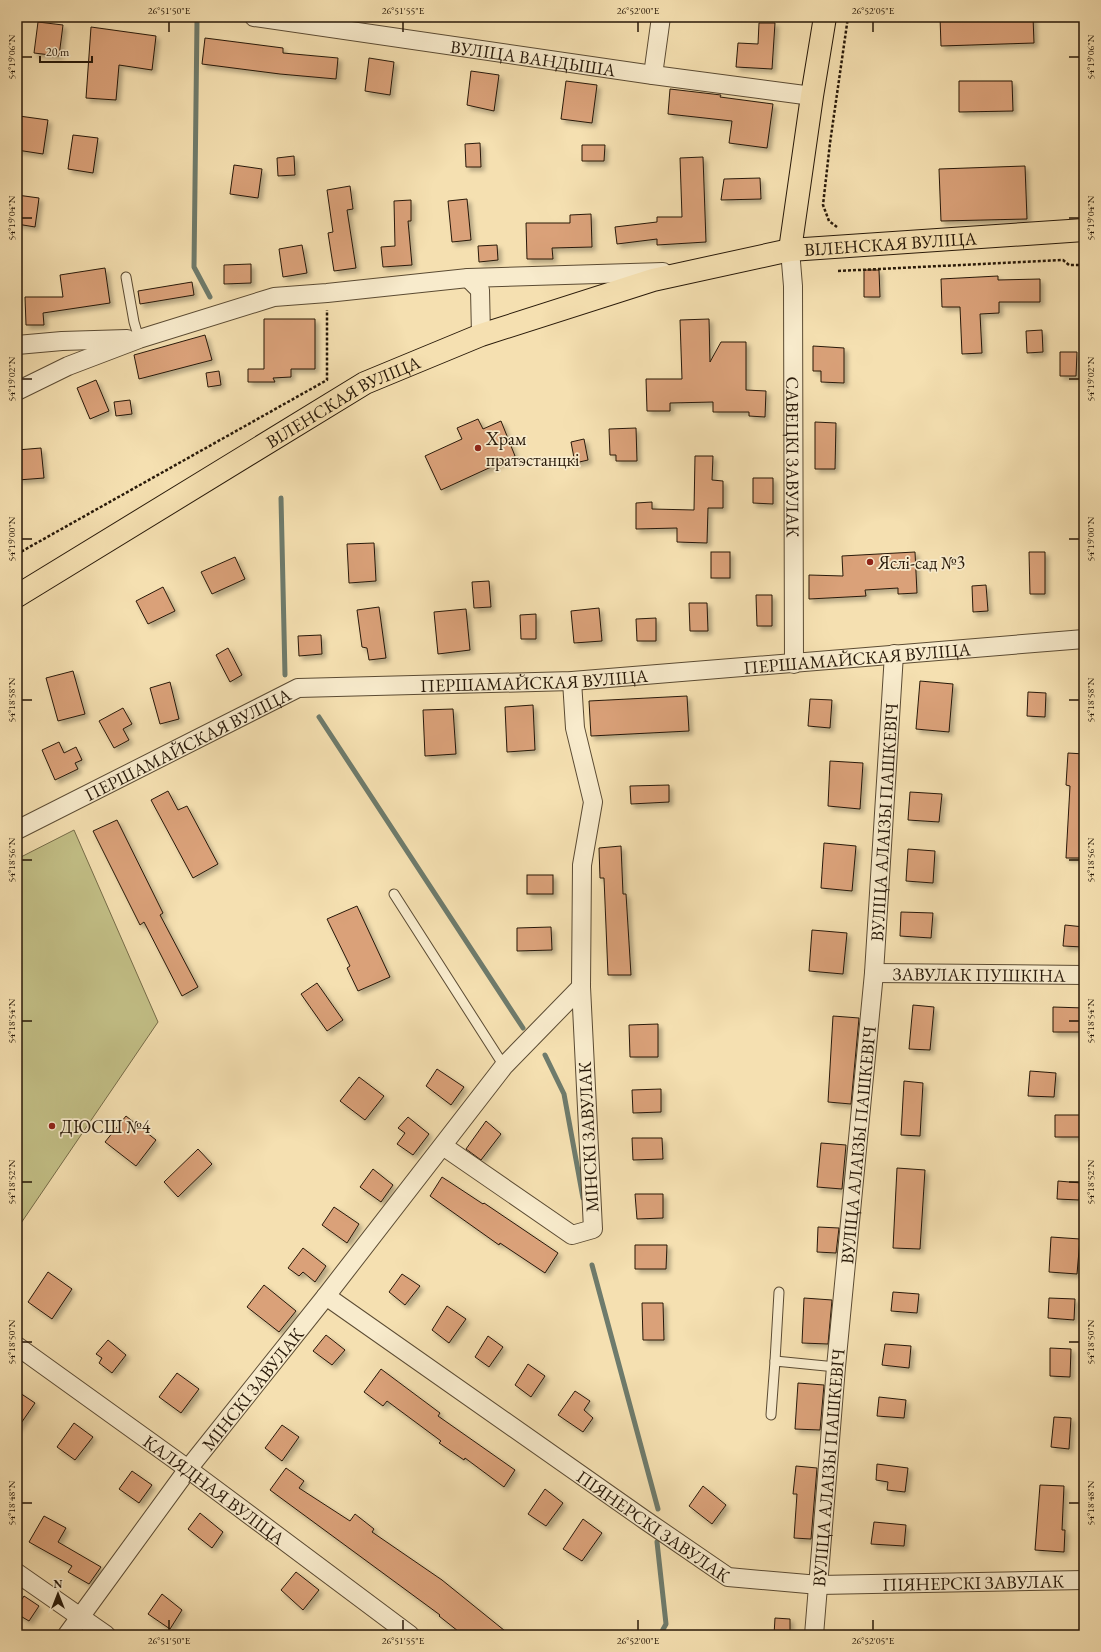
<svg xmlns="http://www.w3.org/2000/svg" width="1101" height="1652" font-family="'EB Garamond',serif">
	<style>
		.green { fill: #c3c087; stroke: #766c48 }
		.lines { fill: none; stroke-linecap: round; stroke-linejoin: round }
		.stream { stroke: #6e7b6c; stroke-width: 5 }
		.building { fill: #daa179; stroke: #281909; filter: url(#shadow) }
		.lane-casing { stroke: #5b4b33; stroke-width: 11 }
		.street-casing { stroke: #5b4b33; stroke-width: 20 }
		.primary-casing { stroke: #281909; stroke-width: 24 }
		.path { stroke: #281909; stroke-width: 2.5; stroke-dasharray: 3 2; stroke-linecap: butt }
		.lane { stroke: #f8ebcc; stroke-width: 9 }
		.street { stroke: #f8ebcc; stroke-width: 18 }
		.primary { stroke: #f5e0b1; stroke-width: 22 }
		.ticks { fill: none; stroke: #281909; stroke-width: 1.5 }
		.poi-dot { fill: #8f2418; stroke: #f8ebcc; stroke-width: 1.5 }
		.labels { text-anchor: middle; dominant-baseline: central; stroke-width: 3.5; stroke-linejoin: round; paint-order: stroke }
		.street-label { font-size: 18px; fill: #281909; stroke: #f8ebcc }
		.poi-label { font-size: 18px; fill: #281909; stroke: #f8ebcc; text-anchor: start }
		.neatline { fill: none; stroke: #281909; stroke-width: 1.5 }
		.ticks-label { font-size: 10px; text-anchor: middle; fill: #281909 }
	</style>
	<defs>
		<filter id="shadow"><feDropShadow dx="3.5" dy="3.5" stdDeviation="2" flood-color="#0004"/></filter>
	</defs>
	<rect width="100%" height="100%" fill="#f5e0b1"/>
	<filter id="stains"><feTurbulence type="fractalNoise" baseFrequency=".005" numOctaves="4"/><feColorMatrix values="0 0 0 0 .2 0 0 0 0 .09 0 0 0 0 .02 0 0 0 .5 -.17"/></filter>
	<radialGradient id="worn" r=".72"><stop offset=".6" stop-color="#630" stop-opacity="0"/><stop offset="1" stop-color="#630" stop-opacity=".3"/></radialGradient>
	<!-- green -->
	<path class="green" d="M74,830L158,1022L17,1229V859Z"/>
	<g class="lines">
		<!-- stream -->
		<g class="stream">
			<path d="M197,21L194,267L210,297"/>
			<path d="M281,498L285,675"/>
			<path d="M319,717L523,1028"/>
			<path d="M545,1055L564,1094L583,1198"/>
			<path d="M592,1265L658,1509"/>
			<path d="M657,1542L666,1624L660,1635"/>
		</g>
	</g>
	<!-- building -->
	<g class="building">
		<path d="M940,17H1033L1034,43L941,46Z"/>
		<path d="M38,22L63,25L59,56L34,53Z"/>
		<path d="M759,23H775L772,69L736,67L738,43L758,44Z"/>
		<path d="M91,27L156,36L152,70L119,65L116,100L86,98Z"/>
		<path d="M205,38L283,48V53L338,58L336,79L280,74L202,64Z"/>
		<path d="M369,58L394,62L390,95L365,91Z"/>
		<path d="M471,71L499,75L494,111L467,105Z"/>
		<path d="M566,81L597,85L592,123L561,119Z"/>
		<path d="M959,81H1012L1013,111L959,112Z"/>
		<path d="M670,89L721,95L720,97L773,104L767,148L729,143L732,121L668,114Z"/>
		<path d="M19,116L48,120L43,154L17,150Z"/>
		<path d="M73,135L98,138L93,173L68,169Z"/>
		<path d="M480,143L481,167H466L465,144Z"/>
		<path d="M582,145H605L604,161H582Z"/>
		<path d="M294,156L295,175L278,176L277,158Z"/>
		<path d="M703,157L706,242L657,245V239L617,244L615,227L657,222V217H682L680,158Z"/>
		<path d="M234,165L262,169L258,198L230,194Z"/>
		<path d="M1025,166L1027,219L941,221L939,169Z"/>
		<path d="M760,178L761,199L721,200L724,179Z"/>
		<path d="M350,186L353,209L347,210L356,268L334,271L328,233L333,232L327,190Z"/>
		<path d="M17,195L39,198L35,227L17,224Z"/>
		<path d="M467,199L471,240L452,242L448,201Z"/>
		<path d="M411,200V221H408L412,265L383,267L381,247L395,246L394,201Z"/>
		<path d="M591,214L592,247L552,248L553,259H527L526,223H570V215Z"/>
		<path d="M302,245L307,273L283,277L279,249Z"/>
		<path d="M497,245L498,260L479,262L478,246Z"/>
		<path d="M251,264V283L224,284V265Z"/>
		<path d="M105,268L110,303L43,313L44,325H26L25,297H63L60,275Z"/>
		<path d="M864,270H879L880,297H864Z"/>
		<path d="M998,276V280L1040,279V302H999V313L980,314L982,353L962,354L960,307H942L941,279Z"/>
		<path d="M192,282L194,295L140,304L138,291Z"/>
		<path d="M264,319H315V369H291V377L273,378L275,382H248V369H264Z"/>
		<path d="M709,319L710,362L721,342H746V390L766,391L765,417L749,416V412H713V402L670,403V411H647L646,379H682L680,320Z"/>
		<path d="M1042,330L1043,352L1027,353L1026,331Z"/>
		<path d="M205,335L212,360L139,379L134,355Z"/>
		<path d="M813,346L844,348V383L821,382V371H813Z"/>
		<path d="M1060,352H1077L1076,376H1060Z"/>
		<path d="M219,371L221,385L208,387L206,373Z"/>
		<path d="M96,380L109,411L90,419L77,388Z"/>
		<path d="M130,400L132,414L116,416L114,402Z"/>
		<path d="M478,419L483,429L501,421L515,456L441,490L425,456L462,439L457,428Z"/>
		<path d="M815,422L836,423L835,469H815Z"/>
		<path d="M636,428L637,461H616V455H610L609,429Z"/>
		<path d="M584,439L588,460L575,463L571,442Z"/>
		<path d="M41,448L44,478L18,480L17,450Z"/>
		<path d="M695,456H713L712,480L723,481V508H708L707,543L677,542V528L636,529V503L652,502V509L694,510Z"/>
		<path d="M753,478H773V504L753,503Z"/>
		<path d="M374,543L376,581L349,583L347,544Z"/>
		<rect x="711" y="552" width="19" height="26"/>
		<path d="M915,552L917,593L898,594V588L865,590L866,596L809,599V575L843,576L842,556Z"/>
		<path d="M1029,552H1045V594H1030Z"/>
		<path d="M235,557L245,579L212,594L201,572Z"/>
		<path d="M489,581L491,607L474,608L472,582Z"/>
		<path d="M986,585L988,611L973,612L972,586Z"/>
		<path d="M163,587L175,611L148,624L136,601Z"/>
		<path d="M756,595H772V626H757Z"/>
		<path d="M689,603H707L708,631H690Z"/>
		<path d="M379,607L386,658L369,660L367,648L362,647L357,610Z"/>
		<path d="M599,608L602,641L574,643L571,611Z"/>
		<path d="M466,609L470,650L438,654L434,612Z"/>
		<path d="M536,614V639H521L520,615Z"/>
		<path d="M656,618V641H637L636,619Z"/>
		<path d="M321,635L322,654L299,656L298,636Z"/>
		<path d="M228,648L242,675L230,682L216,655Z"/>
		<path d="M73,671L85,714L58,721L46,678Z"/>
		<path d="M920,681L953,684L949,732L916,729Z"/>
		<path d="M170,682L179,719L160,724L150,688Z"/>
		<path d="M1028,692L1046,693L1045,717L1027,716Z"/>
		<path d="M687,696L689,731L591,736L589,701Z"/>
		<path d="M810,699L832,700L830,728L808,726Z"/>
		<path d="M533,705L535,750L507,752L505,707Z"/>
		<path d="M123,708L132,724L123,729L129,740L114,748L99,721Z"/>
		<path d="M453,709L456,754L425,756L423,710Z"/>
		<path d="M59,742L64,753L76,747L82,760L75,763L78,769L55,780L42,750Z"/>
		<path d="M1068,753L1084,754V858H1066L1070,786L1066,785Z"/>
		<path d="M830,761L863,763L860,809L828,806Z"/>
		<path d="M669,785V802L631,804L630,786Z"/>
		<path d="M168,791L178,810L187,806L218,864L193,878L151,800Z"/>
		<path d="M910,792L942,794L939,822L908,820Z"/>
		<path d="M117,820L163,913L160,915L198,987L182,996L144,922L140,925L93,831Z"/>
		<path d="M824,843L856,846L852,891L821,888Z"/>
		<path d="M621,846L623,894H626L631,975H608L604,878H600L599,848Z"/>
		<path d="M908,849L935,851L933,883L906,881Z"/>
		<rect x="527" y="875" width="26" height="19"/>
		<path d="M357,906L390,977L358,991L347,968L350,966L327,919Z"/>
		<path d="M901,912L933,913L931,938L900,936Z"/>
		<path d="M1065,925L1084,927L1083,947L1063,946Z"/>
		<path d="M551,927L552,950L517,951V928Z"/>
		<path d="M812,930L847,933L843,974L809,971Z"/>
		<path d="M317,983L343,1020L327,1031L301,994Z"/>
		<path d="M913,1005L934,1007L930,1050L909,1049Z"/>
		<path d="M1053,1007L1084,1008L1083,1032H1053Z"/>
		<path d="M833,1016L859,1018L851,1104L828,1102Z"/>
		<path d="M658,1024V1057H630L629,1025Z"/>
		<path d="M437,1069L464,1087L451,1105L426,1086Z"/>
		<path d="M1030,1071L1056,1073L1054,1097L1028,1096Z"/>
		<path d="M359,1077L384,1096L365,1120L340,1101Z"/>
		<path d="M904,1081L923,1083L920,1136L901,1135Z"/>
		<path d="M661,1089V1112L633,1113L632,1090Z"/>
		<path d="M1055,1115H1081L1082,1137H1055Z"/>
		<path d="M126,1116L156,1140L136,1166L105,1142Z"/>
		<path d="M408,1117L429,1134L413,1155L397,1144L405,1133L398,1128Z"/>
		<path d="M486,1121L501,1134L481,1160L466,1149Z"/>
		<path d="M632,1138H662L663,1159L633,1160Z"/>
		<path d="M821,1143L846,1145L842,1189L817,1187Z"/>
		<path d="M198,1149L212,1164L178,1197L164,1182Z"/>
		<path d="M897,1168L925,1170L920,1249L893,1248Z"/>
		<path d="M373,1169L393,1185L381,1202L360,1187Z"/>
		<path d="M442,1177L483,1204L484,1203L558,1253L545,1273L500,1243L499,1245L430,1196Z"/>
		<path d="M1058,1181L1081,1183L1079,1200L1057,1199Z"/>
		<path d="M635,1194H663V1218L637,1219Z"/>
		<path d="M334,1207L359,1224L347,1243L322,1225Z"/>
		<path d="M818,1227L839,1228L836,1253L817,1252Z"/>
		<path d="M1051,1237L1080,1239L1077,1274L1049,1272Z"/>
		<path d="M635,1245H667L666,1269H635Z"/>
		<path d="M303,1248L326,1266L315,1282L303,1272L299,1276L288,1268Z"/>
		<path d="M48,1272L72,1289L52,1319L28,1302Z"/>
		<path d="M402,1274L420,1286L405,1305L389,1292Z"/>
		<path d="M264,1285L296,1311L279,1332L247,1307Z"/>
		<path d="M893,1292L919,1294L917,1313L891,1311Z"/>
		<path d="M804,1298L832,1300L828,1344L802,1343Z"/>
		<path d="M1049,1298L1075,1299L1074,1320L1048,1318Z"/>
		<path d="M642,1303H663L664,1340H643Z"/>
		<path d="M447,1306L466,1319L449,1343L432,1330Z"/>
		<path d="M326,1335L345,1350L332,1365L313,1351Z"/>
		<path d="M488,1336L503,1347L489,1367L475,1357Z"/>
		<path d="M108,1340L126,1355L112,1373L99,1363L102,1358L96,1354Z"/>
		<path d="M885,1344L911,1346L909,1368L882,1365Z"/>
		<path d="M1050,1348L1071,1349L1070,1377L1050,1376Z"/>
		<path d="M528,1364L545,1376L531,1397L515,1385Z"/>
		<path d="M381,1369L440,1413L438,1416L515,1470L504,1487L465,1458L464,1460L439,1443L441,1441L387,1401L383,1406L364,1392Z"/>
		<path d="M177,1373L199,1389L181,1413L159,1397Z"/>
		<path d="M798,1383L824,1385L820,1430L795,1429Z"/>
		<path d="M17,1391L35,1403L17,1429Z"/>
		<path d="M575,1391L590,1401L584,1410L593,1418L583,1432L558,1415Z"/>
		<path d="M879,1397L906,1400L904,1418L877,1416Z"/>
		<path d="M1054,1417L1071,1418L1069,1449L1051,1447Z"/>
		<path d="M74,1423L93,1437L75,1460L57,1447Z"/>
		<path d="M282,1425L299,1437L282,1461L265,1448Z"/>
		<path d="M877,1464L908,1468L905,1492L887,1490L888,1482L876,1480Z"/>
		<path d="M796,1466L817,1468L811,1539L794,1538L797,1494H793Z"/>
		<path d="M286,1468L304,1481L299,1488L350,1521L355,1514L374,1529L372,1532L442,1580L510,1635H463L439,1616L440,1615L270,1490Z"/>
		<path d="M132,1471L152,1485L139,1503L119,1489Z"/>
		<path d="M1040,1485L1064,1486L1062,1530H1065L1064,1552L1035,1550Z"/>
		<path d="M703,1486L726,1505L712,1524L689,1506Z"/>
		<path d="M545,1489L563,1503L546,1526L528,1514Z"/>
		<path d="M200,1513L223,1532L212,1548L188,1529Z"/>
		<path d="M44,1516L66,1528L58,1542L101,1567L89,1584L68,1572L72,1566L29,1542Z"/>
		<path d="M583,1519L602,1533L582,1561L563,1549Z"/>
		<path d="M874,1522L906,1525L904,1546L871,1544Z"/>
		<path d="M296,1572L319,1590L303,1610L281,1590Z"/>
		<path d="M162,1594L182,1610L170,1629L148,1614Z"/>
		<path d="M24,1596L39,1606L29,1621L17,1614V1607Z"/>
		<path d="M775,1618L790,1619V1635H774Z"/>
	</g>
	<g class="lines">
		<!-- lane casing -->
		<g class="lane-casing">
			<g id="lane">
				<path d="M126,277L134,322L139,339"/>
				<path d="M394,894L504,1066"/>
				<path d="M775,1361L779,1292"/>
				<path d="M771,1415L775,1361L836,1367"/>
			</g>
		</g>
		<!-- street casing -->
		<g class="street-casing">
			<g id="street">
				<path id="s1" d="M254,17L653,75L812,96"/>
				<path d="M653,75L661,17"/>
				<path id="s2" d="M790,250L793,286L794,664"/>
				<path d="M468,278L480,290L481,335"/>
				<path d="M17,345L62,341L127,339"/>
				<path d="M17,391L68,366L139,339L274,297L327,293L468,278L663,272"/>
				<path id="s3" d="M17,830L298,688L572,681L1084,639"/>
				<path id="s4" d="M874,973L1084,975"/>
				<path d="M443,1146L572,1235L593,1229L581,987"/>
				<path id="s5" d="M326,1296L645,1520L728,1577L819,1585L1084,1580"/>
				<path id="s6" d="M17,1346L188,1469L410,1635"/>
				<path d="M17,1573L106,1635"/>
				<path id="s7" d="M67,1635L188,1469L326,1296L504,1066L581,987L582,865L593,802L575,728L572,681"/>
				<path id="s8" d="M814,1635L836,1367L874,973L894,654"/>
			</g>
		</g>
		<!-- primary casing -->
		<g class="primary-casing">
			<g id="primary">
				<path d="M790,250L812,96L825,17"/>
				<path id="s9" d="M17,596L365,383L481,335L653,280L790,250L1084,230"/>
			</g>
		</g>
		<!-- path -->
		<g class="path">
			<path d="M837,227L829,221L823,205L830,143L848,17"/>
			<path d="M838,271L1063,260L1069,265H1084"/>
			<path d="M17,554L327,380V310"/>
		</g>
		<!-- lane -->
		<use href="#lane" class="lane"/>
		<!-- street -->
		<use href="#street" class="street"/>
		<!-- primary -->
		<use href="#primary" class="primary"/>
	</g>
	<!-- ticks -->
	<path class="ticks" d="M169,22V32M403,22V32M638,22V32M873,22V32M22,57H32M1069,57H1079M22,218H32M1069,218H1079M22,379H32M1069,379H1079M22,539H32M1069,539H1079M22,700H32M1069,700H1079M22,860H32M1069,860H1079M22,1021H32M1069,1021H1079M22,1182H32M1069,1182H1079M22,1342H32M1069,1342H1079M22,1503H32M1069,1503H1079M169,1620V1630M403,1620V1630M638,1620V1630M873,1620V1630"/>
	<!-- markers -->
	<g class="poi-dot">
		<circle cx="478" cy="448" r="4"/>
		<circle cx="870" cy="562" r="4"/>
		<circle cx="52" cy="1126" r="4"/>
	</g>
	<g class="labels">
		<!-- street labels -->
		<g class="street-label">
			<text stroke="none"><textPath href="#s1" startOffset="282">ВУЛІЦА ВАНДЫША</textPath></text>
			<text stroke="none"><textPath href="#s9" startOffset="955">ВІЛЕНСКАЯ ВУЛІЦА</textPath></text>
			<text stroke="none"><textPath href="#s9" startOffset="380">ВІЛЕНСКАЯ ВУЛІЦА</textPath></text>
			<text stroke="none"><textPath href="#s2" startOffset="207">САВЕЦКІ ЗАВУЛАК</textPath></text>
			<text stroke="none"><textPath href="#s3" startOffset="875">ПЕРШАМАЙСКАЯ ВУЛІЦА</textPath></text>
			<text stroke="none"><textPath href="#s3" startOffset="551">ПЕРШАМАЙСКАЯ ВУЛІЦА</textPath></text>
			<text stroke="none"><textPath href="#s3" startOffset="191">ПЕРШАМАЙСКАЯ ВУЛІЦА</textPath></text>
			<text stroke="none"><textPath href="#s8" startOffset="816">ВУЛІЦА АЛАІЗЫ ПАШКЕВІЧ</textPath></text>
			<text stroke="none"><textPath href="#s4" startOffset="105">ЗАВУЛАК ПУШКІНА</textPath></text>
			<text transform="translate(588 1137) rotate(-93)">МІНСКІ ЗАВУЛАК</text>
			<text stroke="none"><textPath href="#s8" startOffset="492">ВУЛІЦА АЛАІЗЫ ПАШКЕВІЧ</textPath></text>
			<text stroke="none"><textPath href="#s7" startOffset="308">МІНСКІ ЗАВУЛАК</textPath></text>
			<text stroke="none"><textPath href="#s8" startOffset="168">ВУЛІЦА АЛАІЗЫ ПАШКЕВІЧ</textPath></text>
			<text stroke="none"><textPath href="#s6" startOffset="244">КАЛЯДНАЯ ВУЛІЦА</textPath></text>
			<text stroke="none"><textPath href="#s5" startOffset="400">ПІЯНЕРСКІ ЗАВУЛАК</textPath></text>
			<text stroke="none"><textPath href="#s5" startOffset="736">ПІЯНЕРСКІ ЗАВУЛАК</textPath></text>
		</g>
		<!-- poi labels -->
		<g class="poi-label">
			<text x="486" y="438">Храм<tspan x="486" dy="21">пратэстанцкі</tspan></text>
			<text x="878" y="562">Яслі-сад №3</text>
			<text x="60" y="1126">ДЮСШ №4</text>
		</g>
	</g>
	<!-- margin -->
	<rect width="1101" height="1652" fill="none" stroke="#f5e0b1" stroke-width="44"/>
	<!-- north arrow -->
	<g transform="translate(58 1594)" stroke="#f8ebcc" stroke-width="3" paint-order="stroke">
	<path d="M0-3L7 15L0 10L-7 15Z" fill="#281909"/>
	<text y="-6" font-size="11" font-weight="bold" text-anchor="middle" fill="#281909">N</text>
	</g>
	<!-- scale -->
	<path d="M40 56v6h52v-6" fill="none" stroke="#281909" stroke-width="2"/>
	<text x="46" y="56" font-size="12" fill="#281909" stroke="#f8ebcc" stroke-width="3" paint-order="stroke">20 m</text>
	<rect x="22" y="22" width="1057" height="1608" class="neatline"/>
	<g class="ticks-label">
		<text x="169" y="14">26°51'50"E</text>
		<text x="403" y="14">26°51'55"E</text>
		<text x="638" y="14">26°52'00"E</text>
		<text x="873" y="14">26°52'05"E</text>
		<text transform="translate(11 57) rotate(-90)" y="4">54°19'06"N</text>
		<text transform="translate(1090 57) rotate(-90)" y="4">54°19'06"N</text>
		<text transform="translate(11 218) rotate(-90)" y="4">54°19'04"N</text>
		<text transform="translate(1090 218) rotate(-90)" y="4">54°19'04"N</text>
		<text transform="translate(11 379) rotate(-90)" y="4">54°19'02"N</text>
		<text transform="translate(1090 379) rotate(-90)" y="4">54°19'02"N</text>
		<text transform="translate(11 539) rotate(-90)" y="4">54°19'00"N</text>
		<text transform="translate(1090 539) rotate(-90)" y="4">54°19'00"N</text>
		<text transform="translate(11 700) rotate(-90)" y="4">54°18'58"N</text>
		<text transform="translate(1090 700) rotate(-90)" y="4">54°18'58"N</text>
		<text transform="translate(11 860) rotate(-90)" y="4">54°18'56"N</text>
		<text transform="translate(1090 860) rotate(-90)" y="4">54°18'56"N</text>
		<text transform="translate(11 1021) rotate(-90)" y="4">54°18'54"N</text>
		<text transform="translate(1090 1021) rotate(-90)" y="4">54°18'54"N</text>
		<text transform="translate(11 1182) rotate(-90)" y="4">54°18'52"N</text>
		<text transform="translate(1090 1182) rotate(-90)" y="4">54°18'52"N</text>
		<text transform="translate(11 1342) rotate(-90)" y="4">54°18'50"N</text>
		<text transform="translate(1090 1342) rotate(-90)" y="4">54°18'50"N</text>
		<text transform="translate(11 1503) rotate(-90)" y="4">54°18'48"N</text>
		<text transform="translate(1090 1503) rotate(-90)" y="4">54°18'48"N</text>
		<text x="169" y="1644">26°51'50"E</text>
		<text x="403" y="1644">26°51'55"E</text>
		<text x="638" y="1644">26°52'00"E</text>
		<text x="873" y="1644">26°52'05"E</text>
	</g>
	<rect width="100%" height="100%" filter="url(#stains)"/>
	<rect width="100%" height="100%" fill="url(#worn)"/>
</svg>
